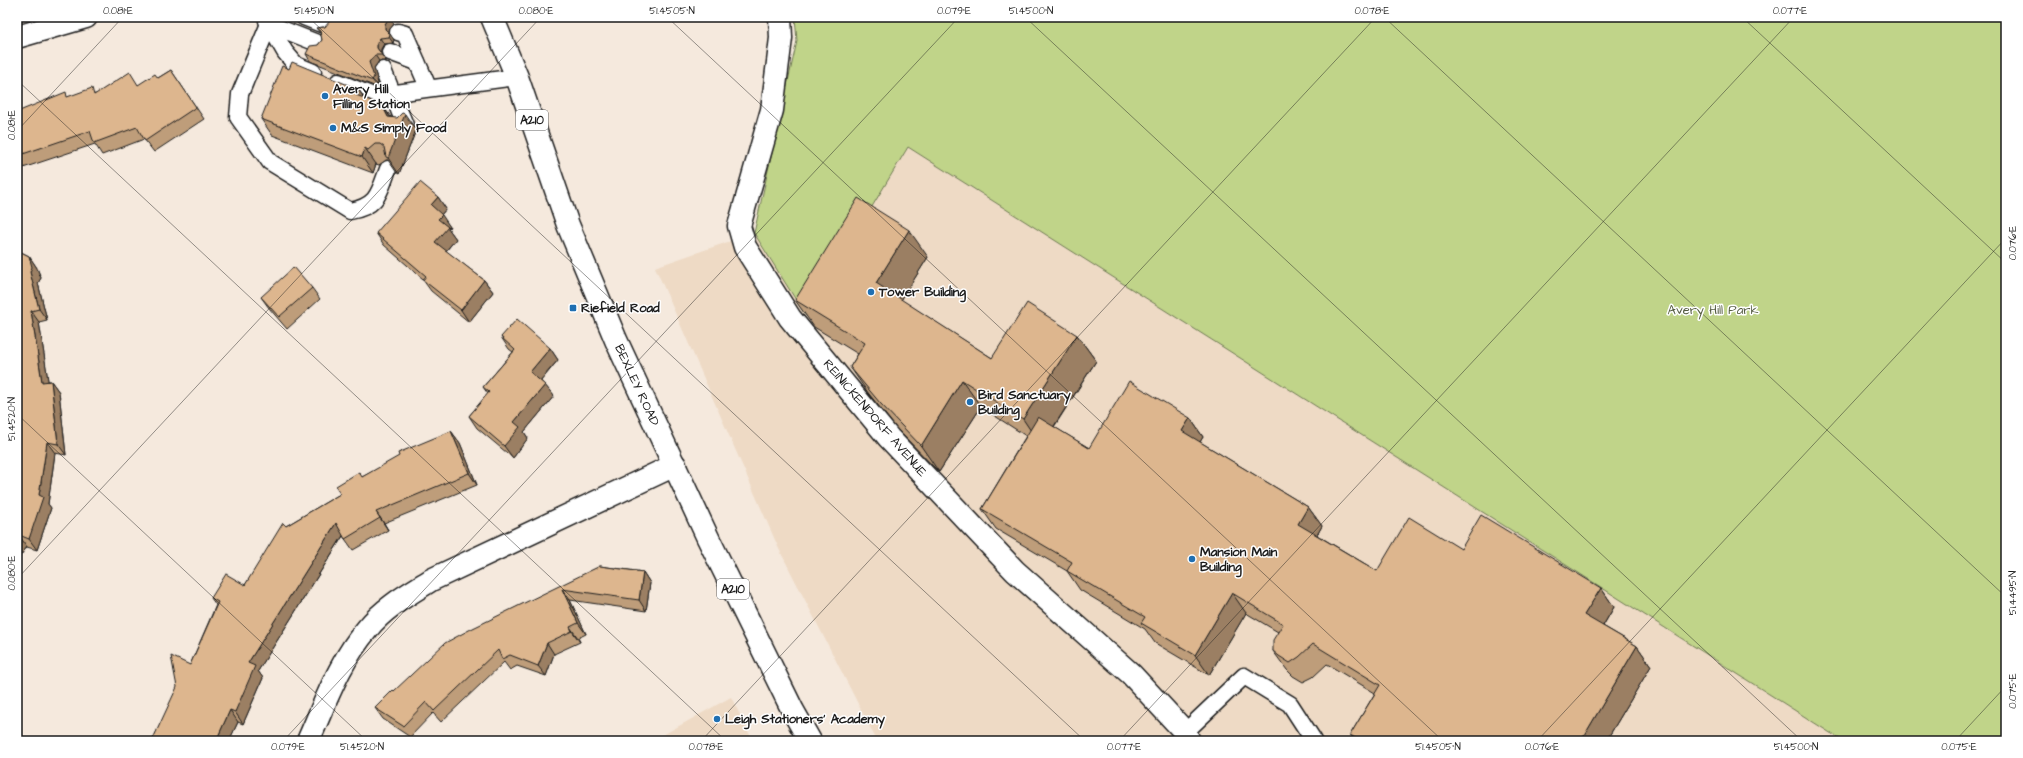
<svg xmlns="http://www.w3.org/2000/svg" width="2023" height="758" font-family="'Architects Daughter',sans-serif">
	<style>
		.built { fill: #eedac5 }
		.green { fill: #c0d489; stroke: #6e7852 }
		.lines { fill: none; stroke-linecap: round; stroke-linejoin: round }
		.lane-casing { stroke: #1c1c1c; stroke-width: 19 }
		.street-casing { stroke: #1c1c1c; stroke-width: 25 }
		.secondary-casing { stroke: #1c1c1c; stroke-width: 25 }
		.primary-casing { stroke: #1c1c1c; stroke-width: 25 }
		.lane { stroke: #fff; stroke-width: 16 }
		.street { stroke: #fff; stroke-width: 22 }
		.secondary { stroke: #fff; stroke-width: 22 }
		.primary { stroke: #fff; stroke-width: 22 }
		.wall { fill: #be9d7a; stroke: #1c1c1c }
		.shaded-wall { fill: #9b7f63; stroke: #1c1c1c }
		.building { fill: #ddb68e; stroke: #1c1c1c }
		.ticks { fill: none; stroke: #1c1c1c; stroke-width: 1; stroke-opacity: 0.45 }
		.poi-dot { fill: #1f6fb2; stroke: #fff; stroke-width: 1.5 }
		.labels { text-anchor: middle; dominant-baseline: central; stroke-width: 3; stroke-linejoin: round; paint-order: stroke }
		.shield { fill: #fff; stroke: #606060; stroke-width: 1 }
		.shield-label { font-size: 12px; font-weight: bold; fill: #1c1c1c }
		.poi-label { font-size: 13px; font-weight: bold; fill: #1c1c1c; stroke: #fff; text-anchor: start }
		.park-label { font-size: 13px; fill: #555c42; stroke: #fff }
		.street-label { font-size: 13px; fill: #1c1c1c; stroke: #fff }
		.neatline { fill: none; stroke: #1c1c1c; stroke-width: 1.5 }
		.ticks-label { font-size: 10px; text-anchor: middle; fill: #1c1c1c }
	</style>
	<rect width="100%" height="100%" fill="#f5e9dd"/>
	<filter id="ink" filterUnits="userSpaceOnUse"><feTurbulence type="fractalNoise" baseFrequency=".025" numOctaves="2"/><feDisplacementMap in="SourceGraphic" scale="8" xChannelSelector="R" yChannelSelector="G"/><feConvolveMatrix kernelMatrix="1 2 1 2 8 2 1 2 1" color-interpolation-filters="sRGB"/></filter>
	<g filter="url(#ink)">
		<!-- built -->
		<g class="built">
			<path d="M908,147L1843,741H1847H877L779,549L655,267L754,233L806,315Z"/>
			<path d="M731,697L753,741H652Z"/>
		</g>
		<!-- green -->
		<path class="green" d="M795,17H2006V741H1843L908,147L806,316L754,233L797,41Z"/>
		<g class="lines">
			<!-- lane casing -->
			<g class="lane-casing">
				<g id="lane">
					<path d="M304,17L324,25"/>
					<path d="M267,21L285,52L296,65L313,72"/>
					<path d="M398,32L405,34L428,87"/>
					<path d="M317,43L269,24L240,94L238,117L270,162L350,211C378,206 379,193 388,169"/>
					<path d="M390,52L417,62"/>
					<path d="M383,70L405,125"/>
					<path d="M338,82L373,96L517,77"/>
					<path d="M1185,732L1244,676L1290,704L1314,741"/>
				</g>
			</g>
			<!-- street casing -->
			<g class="street-casing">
				<g id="street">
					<path d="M780,17L781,38L772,110L739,226L745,247L790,318L889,438L1015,571L1131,674L1185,732L1189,741"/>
					<path d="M17,37L86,17"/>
				</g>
			</g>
			<!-- secondary casing -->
			<g class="secondary-casing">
				<path id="secondary" d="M308,741C325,703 340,660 368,628C385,607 409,594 431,580L675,465"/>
			</g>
			<!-- primary casing -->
			<g class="primary-casing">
				<path id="primary" d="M492,17L517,77L568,225L616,340L708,538L793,711L810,741"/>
			</g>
			<!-- lane -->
			<use href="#lane" class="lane"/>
			<!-- street -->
			<use href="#street" class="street"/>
			<!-- secondary -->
			<use href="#secondary" class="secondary"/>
			<!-- primary -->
			<use href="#primary" class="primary"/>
		</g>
		<!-- wall -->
		<g class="wall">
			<path d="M389,18L394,24L389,30V33L394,40L393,43L384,44L381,49V54L386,61H379L374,68L378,83L377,86H374L310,61L306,54L318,45L322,40L321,34L316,28Z"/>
			<path d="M289,69L358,89L365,98L382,105L391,117L416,130L399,174L397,173L388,160H386L379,165L376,164L373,173L272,135L261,119Z"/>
			<path d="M171,70L204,119L154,152L144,139L102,155L95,144L17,170V112L69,97L96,94L139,85L158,78Z"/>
			<path d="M438,197L446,209L441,215L450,227L448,228L456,239L446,251L484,280L493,292L469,322L431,291L423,280V279L384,245L376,233Z"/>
			<path d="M17,250L29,256L37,268L41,278L38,283L47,320L39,322L48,381H51L59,392L66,455L55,453L48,504L51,508L37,550L27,547L17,560Z"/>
			<path d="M928,257L901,300L992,358L1077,335L1096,361L1054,427L1089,448L1190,418L1203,437L1200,442L1308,507L1322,526L1317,535L1377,571L1461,549L1601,588L1614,607L1603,626L1637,646L1651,666L1606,741H1355L1350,735L1375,693L1327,664L1313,677L1303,682L1293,676L1287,670L1273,651L1278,632L1246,613L1209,675L1155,643L1145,629L1080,590L1067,571L996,529L982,509L1026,436L981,407L939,472L898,430L869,394L850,367L858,354L814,327L795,300Z"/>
			<path d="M312,288L320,299L287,329L269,308L261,297Z"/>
			<path d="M501,337L550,348L558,360L541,381L554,396L524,432L528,438L513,458L477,428L469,416L488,394L483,387L513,352L509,349Z"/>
			<path d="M451,431L460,443L477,485L384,523L388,530L353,550L343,536L258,671L263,678L243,724L238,722L229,741H152L190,665L216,605L211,598L245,585L286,526L340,494L362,477Z"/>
			<path d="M600,566L643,572L650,583L646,611L570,600L586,634L578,638L580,642L554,654L546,676L517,666L510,670L504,662L441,722L433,713L410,737L383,719L375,708L394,691Z"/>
		</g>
		<!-- shaded-wall -->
		<g class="shaded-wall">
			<path d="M389,18L394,24L389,30V35L385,29V24Z"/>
			<path d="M390,34L394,40L393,43L389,37Z"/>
			<path d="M380,38L384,44L381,49V54L377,48V43Z"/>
			<path d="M375,55L379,61L374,68L378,83L377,86L372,80L369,62Z"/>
			<path d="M358,89L369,105L356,95Z"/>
			<path d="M382,105L393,121L405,114L416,130L399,174L388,158V117Z"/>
			<path d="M365,148L376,164L373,173L362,157Z"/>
			<path d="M438,197L446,209L439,217L431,205Z"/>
			<path d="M442,215L450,227L448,228L456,239L443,254L435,242L438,219Z"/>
			<path d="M909,230L928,257L895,310L876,283Z"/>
			<path d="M29,256L37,268L41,278L38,283L47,320L39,309L30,272Z"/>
			<path d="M484,280L493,292L469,322L461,310Z"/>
			<path d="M31,311L39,322L50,393L42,382Z"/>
			<path d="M1077,335L1096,361L1041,446L1023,419Z"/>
			<path d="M550,348L558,360L538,383L530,372Z"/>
			<path d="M962,380L981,407L939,472L921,446Z"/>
			<path d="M51,381L59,392L66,455L58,444Z"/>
			<path d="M545,385L554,396L524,432L528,438L513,458L504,446L514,422Z"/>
			<path d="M1190,418L1203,437L1195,450L1182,431Z"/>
			<path d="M451,431L460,443L477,485L469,473Z"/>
			<path d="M47,442L55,453L48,504L51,508L37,550L29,539L39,495Z"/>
			<path d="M1308,507L1322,526L1312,544L1298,524Z"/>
			<path d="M376,512L384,523L388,530Z"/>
			<path d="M336,523L344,534L258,671L263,678L243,724L235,712L248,663Z"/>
			<path d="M19,535L27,547L17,560V537Z"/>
			<path d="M643,572L650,583L646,611L639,600Z"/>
			<path d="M1601,588L1614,607L1598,634L1584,615Z"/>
			<path d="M562,589L570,600L586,634L578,623Z"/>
			<path d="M1232,593L1246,613L1209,675L1195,655Z"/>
			<path d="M570,627L578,638L580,642L572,631Z"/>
			<path d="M547,643L554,654L546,676L538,666Z"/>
			<path d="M1637,646L1651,666L1606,741H1581Z"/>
			<path d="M230,710L238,722L229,741H216Z"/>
		</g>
		<!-- building -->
		<g class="building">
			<path d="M328,17H388L389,18L385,24V29L390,34L389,37L380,38L377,43V48L382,55H375L369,62L374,77L372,80H370L306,54L310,46L318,45L322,40L320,31L316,28L325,27L329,22Z"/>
			<path d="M292,62L358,89L356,95L382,105L388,117L397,118L402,113L405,114L388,158L386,157L384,147L380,144H375L368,150L365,148L362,157L261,119L282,66L289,69Z"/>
			<path d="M171,70L196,107L145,141L137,127L94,143L90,131L17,156V112L66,92L67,97L92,88L94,95L130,72L138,85L155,74L158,78Z"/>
			<path d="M420,182L438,197L431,205L442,215L438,219L448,227L435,242L484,280L461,310L423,280L426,276L376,233Z"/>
			<path d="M858,198L909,230L876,283L992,358L1027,303L1077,335L1023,419L962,380L921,446L880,403L850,367L865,343L795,300Z"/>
			<path d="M17,250L29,256L32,267L30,272L39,309L31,311L42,382L51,381L58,444L47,442L39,495L43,497L29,539L19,535L17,537Z"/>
			<path d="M294,267L312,288L279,317L261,297Z"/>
			<path d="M517,319L550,348L530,372L545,385L514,422L520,427L504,446L469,416L489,392L483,387L515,350L501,337Z"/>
			<path d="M1129,381L1190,418L1182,431L1308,507L1298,524L1377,571L1409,517L1461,549L1481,515L1601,588L1584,615L1637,646L1581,741H1361L1350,735L1380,685L1313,644L1299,657L1290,663L1279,656L1273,651V640L1283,624L1232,593L1195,655L1141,623L1145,617L1067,571L1072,562L982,509L1038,417L1089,448Z"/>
			<path d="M451,431L469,473L376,512L380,518L345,539L336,523L248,663L255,666L235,712L230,710L216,741H152L177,687L171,656L190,665L218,602L211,598L226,574L245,585L283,523L286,526L340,494L336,486L359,472L362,477L399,456L398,453Z"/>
			<path d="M600,566L643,572L639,600L562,589L578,623L570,627L572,631L547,643L538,666L510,655L502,659L498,650L434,711L426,702L403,726L375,708L393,690L394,691L445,643L471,629Z"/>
		</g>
	</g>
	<!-- ticks -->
	<path class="ticks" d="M308,17L1085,741M667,17L1443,741M1025,17L1802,741M1384,17L2006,597M1742,17L2006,263M17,80L726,741M17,131L123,17M17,414L367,741M17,579L541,17M283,741L959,17M701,741L1376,17M1119,741L1794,17M1537,741L2006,238M1955,741L2006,686"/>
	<!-- markers -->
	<g class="poi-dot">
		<circle cx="325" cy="96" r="4"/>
		<circle cx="333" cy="128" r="4"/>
		<circle cx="871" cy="292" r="4"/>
		<rect x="569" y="304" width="8" height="8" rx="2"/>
		<circle cx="970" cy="402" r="4"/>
		<circle cx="1192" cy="559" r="4"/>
		<circle cx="717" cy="719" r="4"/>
	</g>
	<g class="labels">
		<!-- shield labels -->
		<g class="shield">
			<rect x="516" y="110" width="32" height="20" rx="3"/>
			<rect x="717" y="579" width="32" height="20" rx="3"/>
		</g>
		<g class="shield-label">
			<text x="532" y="120">A210</text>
			<text x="733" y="589">A210</text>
		</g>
		<!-- poi labels -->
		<g class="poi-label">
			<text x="333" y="89">Avery Hill<tspan x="333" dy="15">Filling Station</tspan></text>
			<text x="341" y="128">M&amp;S Simply Food</text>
			<text x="879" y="292">Tower Building</text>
			<text x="581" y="308">Riefield Road</text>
			<text x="978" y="395">Bird Sanctuary<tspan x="978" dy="15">Building</tspan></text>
			<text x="1200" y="552">Mansion Main<tspan x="1200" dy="15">Building</tspan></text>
			<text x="725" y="719">Leigh Stationers' Academy</text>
		</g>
		<!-- park labels -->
		<g class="park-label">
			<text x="1713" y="310">Avery Hill Park</text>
		</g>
		<!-- street labels -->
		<g class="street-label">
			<text transform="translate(637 385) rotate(65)">BEXLEY ROAD</text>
			<text transform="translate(875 418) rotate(49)">REINICKENDORF AVENUE</text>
		</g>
	</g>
	<!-- margin -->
	<rect width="2023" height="758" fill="none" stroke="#fff" stroke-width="44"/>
	<rect x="22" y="22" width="1979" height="714" class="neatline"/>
	<g class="ticks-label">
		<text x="118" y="14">0.081°E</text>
		<text x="314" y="14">51.4510°N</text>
		<text x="536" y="14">0.080°E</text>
		<text x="672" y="14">51.4505°N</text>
		<text x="954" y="14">0.079°E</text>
		<text x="1031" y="14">51.4500°N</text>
		<text x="1372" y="14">0.078°E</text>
		<text x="1790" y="14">0.077°E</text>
		<text transform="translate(11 125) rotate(-90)" y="4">0.081°E</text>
		<text transform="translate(2012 243) rotate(-90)" y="4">0.076°E</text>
		<text transform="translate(11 419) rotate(-90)" y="4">51.4520°N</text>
		<text transform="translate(11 573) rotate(-90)" y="4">0.080°E</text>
		<text transform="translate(2012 593) rotate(-90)" y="4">51.4495°N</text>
		<text transform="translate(2012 691) rotate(-90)" y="4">0.075°E</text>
		<text x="288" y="750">0.079°E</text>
		<text x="362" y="750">51.4520°N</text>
		<text x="706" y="750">0.078°E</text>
		<text x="1124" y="750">0.077°E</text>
		<text x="1438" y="750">51.4505°N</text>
		<text x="1542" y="750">0.076°E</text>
		<text x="1796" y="750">51.4500°N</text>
		<text x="1959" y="750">0.075°E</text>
	</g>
</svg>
